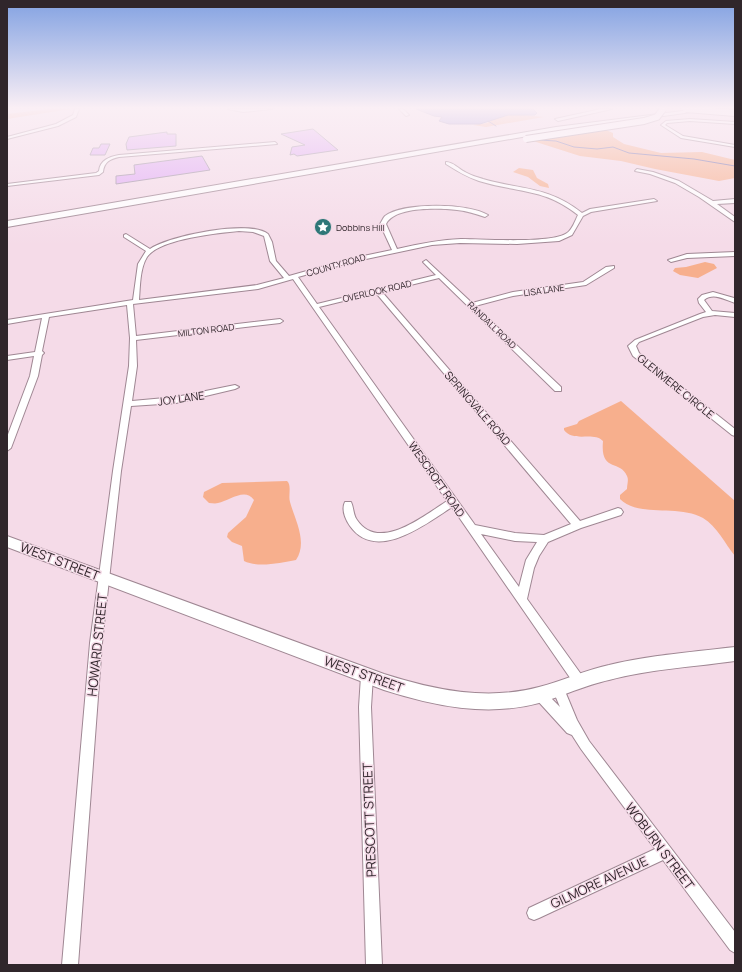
<svg xmlns="http://www.w3.org/2000/svg" width="742" height="972" font-family="Manrope,sans-serif">
	<style>
		.green { fill: #f7af8d }
		.water { fill: #8d86d8; stroke: #7169a4 }
		.lines { fill: none; stroke-linecap: round; stroke-linejoin: round }
		.stream { stroke: #7169a4; stroke-width: 1 }
		.building { fill: #e1aaf6; stroke: #9d8ea2 }
		.minor-casing { stroke: #9f8793; stroke-width: 2 }
		.major-casing { stroke: #9f8793; stroke-width: 2 }
		.highway-casing { stroke: #9f8793; stroke-width: 2 }
		.minor { fill: #fff; fill-rule: evenodd }
		.major { fill: #fff; fill-rule: evenodd }
		.highway { fill: #fff; fill-rule: evenodd }
		.highway-bridge-casing { stroke: #9f8793; stroke-width: 8; stroke-linecap: butt }
		.highway-bridge { stroke: #fff; stroke-width: 6 }
		.labels { text-anchor: middle; dominant-baseline: central; stroke-width: 3; stroke-linejoin: round; paint-order: stroke }
		.far-poi-label { font-size: 9px; fill: #30262b; stroke: #f5dbe8; text-anchor: start }
		.far-street-label { font-size: 9px; fill: #30262b; stroke: #f5dbe8 }
		.street-label { font-size: 11px; fill: #30262b; stroke: #f5dbe8 }
		.near-street-label { font-size: 13px; fill: #30262b; stroke: #f5dbe8 }
	</style>
	<rect width="100%" height="100%" fill="#f5dbe8"/>
	<!-- green -->
	<g class="green">
		<path d="M49,109H71L7,119V114Z"/>
		<path d="M512,114L544,117L486,127L473,125L487,123L493,119Z"/>
		<path d="M606,130L613,133V137L624,144L661,153L702,152L735,160V178L719,181L655,169L621,161L580,156L533,141Z"/>
		<path d="M519,168L533,170L537,178L548,184L549,188L540,186L528,177L513,172Z"/>
		<path d="M705,262L714,264L717,268L698,278L680,275L673,271L675,268L686,267Z"/>
		<path d="M621,401L735,501V556C725,544 717,526 703,518C678,504 639,518 620,499V495L627,489C627,484 629,480 627,476C620,459 600,473 603,441C593,431 574,443 564,430V428L577,424L579,421Z"/>
		<path d="M287,481C292,485 288,496 290,502C295,520 308,542 296,560C280,563 258,568 244,561L242,546L232,542L227,537L228,533L246,517L254,500C245,487 229,501 218,503C215,504 212,503 209,503L203,497L204,492L222,483Z"/>
	</g>
	<!-- water -->
	<path class="water" d="M416,109H533L537,113L535,115H508L480,124H449L439,121L442,117L434,116Z"/>
	<g class="lines">
		<!-- stream -->
		<g class="stream">
			<path d="M488,121L496,126"/>
			<path d="M539,140L556,141L574,147L597,149L613,147L629,153L694,159L735,166"/>
		</g>
	</g>
	<!-- building -->
	<g class="building">
		<path d="M313,129L338,150L297,156L294,154L290,155L292,147L305,145L281,134Z"/>
		<path d="M167,132V134H176V146L127,150L126,144L129,137Z"/>
		<path d="M101,144H110L105,155H90L93,148H99Z"/>
		<path d="M202,156L210,170L116,184V176L135,174L134,165Z"/>
	</g>
	<g class="lines">
		<!-- minor casing -->
		<g class="minor-casing">
			<g id="minor">
				<path d="M75,109H79L76,117L58,126L7,139V137L56,124L73,115Z"/>
				<path d="M228,109H272L243,112Z"/>
				<path d="M399,109H403L409,115L406,116Z"/>
				<path d="M690,119L735,122V124L690,121L667,123L665,125L683,136L735,145V147L681,138L661,125L666,121Z"/>
				<path d="M275,142L277,144L119,157C110,159 104,162 103,172L99,175L7,186V184L96,173L99,171C100,160 109,157 119,155Z"/>
				<path d="M446,162C453,162 459,169 465,172C470,175 477,177 483,179C521,190 548,186 582,213L590,209L654,199L657,201L591,212L583,216L572,235L559,241L517,244L460,243L432,245L352,262L298,277L317,304L436,275L423,262L426,260L472,303L513,292L583,282L606,267L614,266V268L586,285L513,296L475,306L561,387V391H555L439,278L382,292L580,521L618,508L621,509L623,512L621,515L581,528L548,542L539,556L534,568L527,599L583,677L585,681L583,685L579,687L575,685L452,507C426,524 376,563 350,526C346,520 341,510 345,502H351C354,508 353,515 357,520C379,553 425,515 447,501L293,279L258,289L133,304L136,336L280,319L283,321L280,323L136,340L137,366L132,401L176,397L235,385L239,387L235,389L176,403L131,406L121,471L102,643L78,965H62L90,643L113,471L129,366L130,338L127,305L49,317L42,351L44,353L42,355L38,376L11,448L7,451V437L30,376L34,356L7,360V356L35,352L42,318L7,324V320L133,300L138,264L146,251L124,237V235L126,234L150,249C168,236 249,219 268,234L272,242L276,261L289,276L349,259L392,250L380,224C382,221 383,218 385,216C404,202 469,203 488,215L485,217C476,214 467,211 457,210C440,208 395,206 386,224L397,249C418,244 439,240 461,239C482,239 552,244 567,233C572,230 575,221 578,215C545,188 518,193 479,181C467,177 457,171 446,164ZM239,231L253,232L264,236L270,261L284,278L257,285L139,300C140,286 140,268 147,257C159,239 218,233 239,231ZM376,293L571,524L544,535L515,533L475,525L319,307ZM481,534L515,541L537,542L526,560L519,587Z"/>
				<path d="M637,169L653,172L679,181L713,201L735,199V203L717,204L735,217V222L699,197L675,183L650,174L635,171Z"/>
				<path d="M735,252V256L687,258L671,262L668,260L687,254Z"/>
				<path d="M713,292L734,298H735V303C725,300 714,292 704,300L712,311L735,313V317L715,315L703,317L639,342L636,346L639,353L735,429V436L732,435L633,356L628,346L635,340L700,314L706,312L699,303L698,299L702,295Z"/>
				<path d="M367,670L371,672L373,676L371,707L382,965H366L359,707L361,676L363,672Z"/>
				<path d="M558,682L562,684L577,720L589,741L735,932V953L730,950L663,860L539,918L534,920L529,918L527,913L529,908L655,849L581,749L572,735L567,733L536,699L534,695L536,691L540,689L544,691L560,707L552,688L554,684Z"/>
			</g>
		</g>
		<!-- major casing -->
		<g class="major-casing">
			<path id="major" d="M7,536L384,674C434,690 487,701 539,687C563,681 585,670 609,665C650,655 693,652 735,647V661C693,667 650,669 609,680C585,685 563,696 539,703C487,717 434,706 384,690L7,547Z"/>
		</g>
		<!-- highway casing -->
		<g class="highway-casing">
			<g id="highway">
				<path d="M601,109H612L558,121L555,119Z"/>
				<path d="M698,109L706,110L556,131L7,227V221L556,127Z"/>
			</g>
		</g>
		<!-- minor -->
		<use href="#minor" class="minor"/>
		<!-- major -->
		<use href="#major" class="major"/>
		<!-- highway -->
		<use href="#highway" class="highway"/>
		<!-- highway-bridge casing -->
		<g class="highway-bridge-casing">
			<g id="highway-bridge">
				<path d="M686,109L735,113"/>
				<path d="M526,139L644,121L657,117L663,109"/>
			</g>
		</g>
		<!-- highway-bridge -->
		<use href="#highway-bridge" class="highway-bridge"/>
	</g>
	<!-- sky -->
	<linearGradient id="sky" x2="0" y2="1"><stop stop-color="#83a2e2"/><stop offset="0.44" stop-color="#faeff5"/><stop offset="1" stop-color="#faeff5" stop-opacity="0"/></linearGradient>
	<rect width="742" height="245" fill="url(#sky)"/>
	<!-- icons -->
	<defs>
		<g id="sight-disc" transform="scale(0.9)"><circle r="9.5" fill="#2e7778" stroke="#f5dbe8"/><path d="M0-6L1.8-2.2L6-1.7L2.9 1.2L3.7 5.4L0 3.3L-3.7 5.4L-2.9 1.2L-6-1.7L-1.8-2.2Z" fill="#fff"/></g>
	</defs>
	<g fill-rule="evenodd">
		<use href="#sight-disc" x="323" y="227"/>
	</g>
	<g class="labels">
		<!-- far-poi labels -->
		<g class="far-poi-label">
			<text x="336" y="227">Dobbins Hill</text>
		</g>
		<!-- far-street labels -->
		<g class="far-street-label">
			<text transform="translate(336 265) rotate(-16)">COUNTY ROAD</text>
			<text transform="translate(544 290) rotate(-8)">LISA LANE</text>
			<text transform="translate(377 291) rotate(-13)">OVERLOOK ROAD</text>
			<text transform="translate(492 325) rotate(44)">RANDALL ROAD</text>
			<text transform="translate(206 330) rotate(-7)">MILTON ROAD</text>
		</g>
		<!-- street labels -->
		<g class="street-label">
			<text transform="translate(676 386) rotate(39)">GLENMERE CIRCLE</text>
			<text transform="translate(181 398) rotate(-8)">JOY LANE</text>
			<text transform="translate(478 408) rotate(49)">SPRINGVALE ROAD</text>
			<text transform="translate(437 479) rotate(55)">WESCROFT ROAD</text>
		</g>
		<!-- near-street labels -->
		<g class="near-street-label">
			<text transform="translate(60 561) rotate(21)">WEST STREET</text>
			<text transform="translate(97 645) rotate(-84)">HOWARD STREET</text>
			<text transform="translate(364 674) rotate(20)">WEST STREET</text>
			<text transform="translate(369 820) rotate(-92)">PRESCOTT STREET</text>
			<text transform="translate(660 846) rotate(53)">WOBURN STREET</text>
			<text transform="translate(599 882) rotate(-25)">GILMORE AVENUE</text>
		</g>
	</g>
	<!-- border -->
	<rect width="742" height="972" fill="none" stroke="#30262b" stroke-width="16"/>
</svg>
